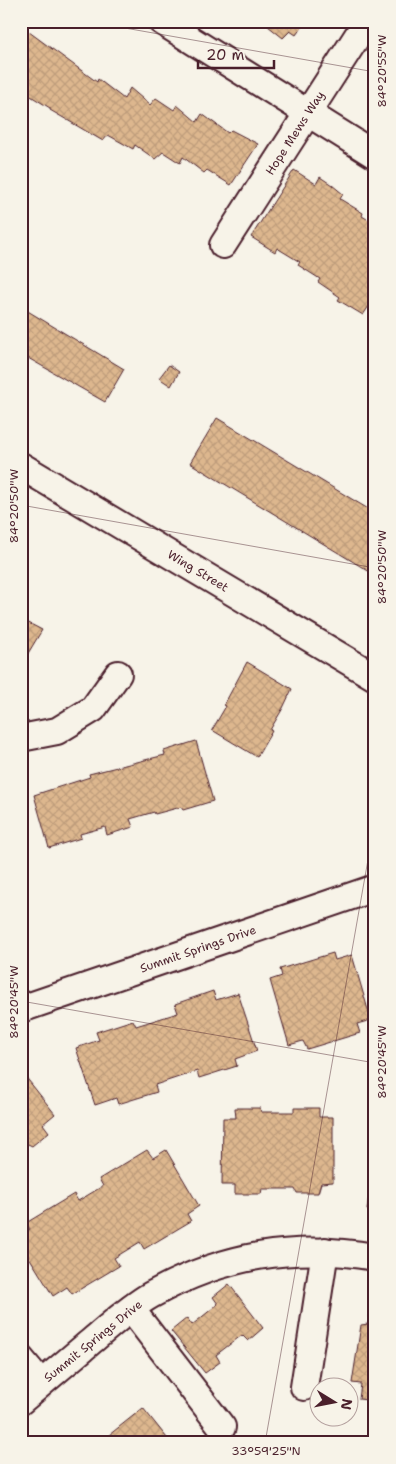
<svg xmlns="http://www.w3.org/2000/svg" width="396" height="1464" font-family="'Shantell Sans',sans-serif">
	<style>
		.building { fill: url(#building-cross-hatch); stroke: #4a1f2b }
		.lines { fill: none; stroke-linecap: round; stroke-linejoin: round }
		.minor-casing { stroke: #4a1f2b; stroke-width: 30 }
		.minor { stroke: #f7f3e8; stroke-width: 26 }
		.ticks { fill: none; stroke: #4a1f2b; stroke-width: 1; stroke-opacity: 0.45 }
		.labels { text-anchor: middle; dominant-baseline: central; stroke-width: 4; stroke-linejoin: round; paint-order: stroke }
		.street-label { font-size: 12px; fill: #4a1f2b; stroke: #f7f3e8 }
		.neatline { fill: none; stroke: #4a1f2b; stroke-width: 2 }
		.ticks-label { font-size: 12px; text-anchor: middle; fill: #4a1f2b }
	</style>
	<defs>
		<pattern id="building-cross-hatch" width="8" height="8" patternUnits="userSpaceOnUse" patternTransform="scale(1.25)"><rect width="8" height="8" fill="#ddb78e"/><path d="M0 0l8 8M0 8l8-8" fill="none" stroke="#bf9d7b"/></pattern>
	</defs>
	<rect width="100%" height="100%" fill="#f7f3e8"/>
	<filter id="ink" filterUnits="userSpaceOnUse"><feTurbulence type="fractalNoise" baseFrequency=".02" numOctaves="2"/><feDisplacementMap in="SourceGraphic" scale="10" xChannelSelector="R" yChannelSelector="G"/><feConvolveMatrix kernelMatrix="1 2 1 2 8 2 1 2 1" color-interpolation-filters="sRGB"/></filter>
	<g filter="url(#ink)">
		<!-- building -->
		<g class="building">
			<path d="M271,21H306L296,35L290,31L283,38L268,26Z"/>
			<path d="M21,26L97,82L98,79L124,99L130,88L150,105L156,98L174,110L177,105L197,122L202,114L228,133L231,130L258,144L231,185L207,170L204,173L183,157L180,163L163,152L155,159L135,145L133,149L108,135L103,141L50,110V108L21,90Z"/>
			<path d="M294,170L316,184L320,177L332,185L343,194L340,199L363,213L362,216L375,224V301L373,300L363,315L338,300L340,297L318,282L320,279L298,265L300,262L277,248L275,252L251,237Z"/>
			<path d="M21,307L124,369L105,402L21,354L26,344L21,341Z"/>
			<path d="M169,365L179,372L171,386L159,378Z"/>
			<path d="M217,418L375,513V575L190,463Z"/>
			<path d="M21,619L42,630L21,665Z"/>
			<path d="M247,662L292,689L283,708L270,730L272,731L257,757L212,730L226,706L224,705Z"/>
			<path d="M196,741L213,801L183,810L181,807L155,814L154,812L130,819L133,827L107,835L105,827L80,834L81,838L49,848L34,795L90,777L89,774L165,755L164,751Z"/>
			<path d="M333,953L335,960L352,955L371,1020L357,1024L360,1033L307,1049L303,1041L289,1045L270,980L282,976L280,969Z"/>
			<path d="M213,991L216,1000L238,993L257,1051L235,1059L237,1066L199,1078L197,1071L155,1085L157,1092L118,1104L116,1098L95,1105L76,1048L99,1040L96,1032L133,1020L136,1026L178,1013L175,1004Z"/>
			<path d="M21,1071L55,1114L43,1124L49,1132L32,1146L28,1144L21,1149Z"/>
			<path d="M235,1108H260L261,1112H294V1108H319V1117H333V1182L321,1183L318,1193H297L295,1189H262L261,1194H235V1185H222L223,1118H236Z"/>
			<path d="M147,1150L153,1158L166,1150L199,1206L187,1214L191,1221L144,1249L140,1242L114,1258L119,1266L72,1294L67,1287L53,1296L21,1244V1235L30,1229L26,1223L74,1194L78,1201L103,1186L99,1179Z"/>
			<path d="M373,1165H375V1212L367,1210Z"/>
			<path d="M229,1284L263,1328L248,1341L242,1335L216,1355L220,1362L205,1373L171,1331L187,1318L192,1325L218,1304L213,1297Z"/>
			<path d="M370,1313L375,1314V1401L359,1399L361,1384L352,1383L361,1325L368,1324Z"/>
			<path d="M143,1408L171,1443H99Z"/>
		</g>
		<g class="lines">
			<!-- minor casing -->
			<g class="minor-casing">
				<g id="minor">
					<path d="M161,21L375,155"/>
					<path d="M223,245L367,21"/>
					<path d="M21,466L375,677"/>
					<path d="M21,738L57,731L93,709L118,674"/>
					<path d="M21,1009L375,888"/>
					<path d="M131,1309L222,1427"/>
					<path d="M21,1359L41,1383"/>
					<path d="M304,1387L325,1251"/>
					<path d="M21,1401C45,1380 69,1360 94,1339C112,1324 130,1307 151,1295C223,1255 294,1243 375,1257"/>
				</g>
			</g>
			<!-- minor -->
			<use href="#minor" class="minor"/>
		</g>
	</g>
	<!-- ticks -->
	<path class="ticks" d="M85,21L375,72M21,505L375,568M21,1001L375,1063M265,1443L375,820"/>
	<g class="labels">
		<!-- street labels -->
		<g class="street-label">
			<text transform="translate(295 133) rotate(-57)">Hope Mews Way</text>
			<text transform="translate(198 571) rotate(31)">Wing Street</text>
			<text transform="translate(198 949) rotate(-19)">Summit Springs Drive</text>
			<text transform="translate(93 1341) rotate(-39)">Summit Springs Drive</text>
		</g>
	</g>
	<!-- margin -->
	<rect width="396" height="1464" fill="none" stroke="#f7f3e8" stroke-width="55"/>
	<!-- north arrow -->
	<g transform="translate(334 1402) rotate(100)"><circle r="24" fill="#f7f3e8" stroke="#b29e9c"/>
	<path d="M0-4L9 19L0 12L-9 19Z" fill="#4a1f2b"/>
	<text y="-8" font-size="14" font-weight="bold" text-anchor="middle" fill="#4a1f2b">N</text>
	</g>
	<!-- scale -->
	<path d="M198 60v8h76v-8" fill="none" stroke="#4a1f2b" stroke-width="2.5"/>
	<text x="206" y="60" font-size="15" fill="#4a1f2b" stroke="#f7f3e8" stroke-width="4" paint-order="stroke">20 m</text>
	<rect x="28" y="28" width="340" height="1408" class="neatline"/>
	<g class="ticks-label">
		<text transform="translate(382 71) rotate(-90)" y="4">84°20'55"W</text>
		<text transform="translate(14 506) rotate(-90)" y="4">84°20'50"W</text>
		<text transform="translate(382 567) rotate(-90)" y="4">84°20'50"W</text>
		<text transform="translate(14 1002) rotate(-90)" y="4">84°20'45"W</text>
		<text transform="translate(382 1062) rotate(-90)" y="4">84°20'45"W</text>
		<text x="266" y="1455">33°59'25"N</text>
	</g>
</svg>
